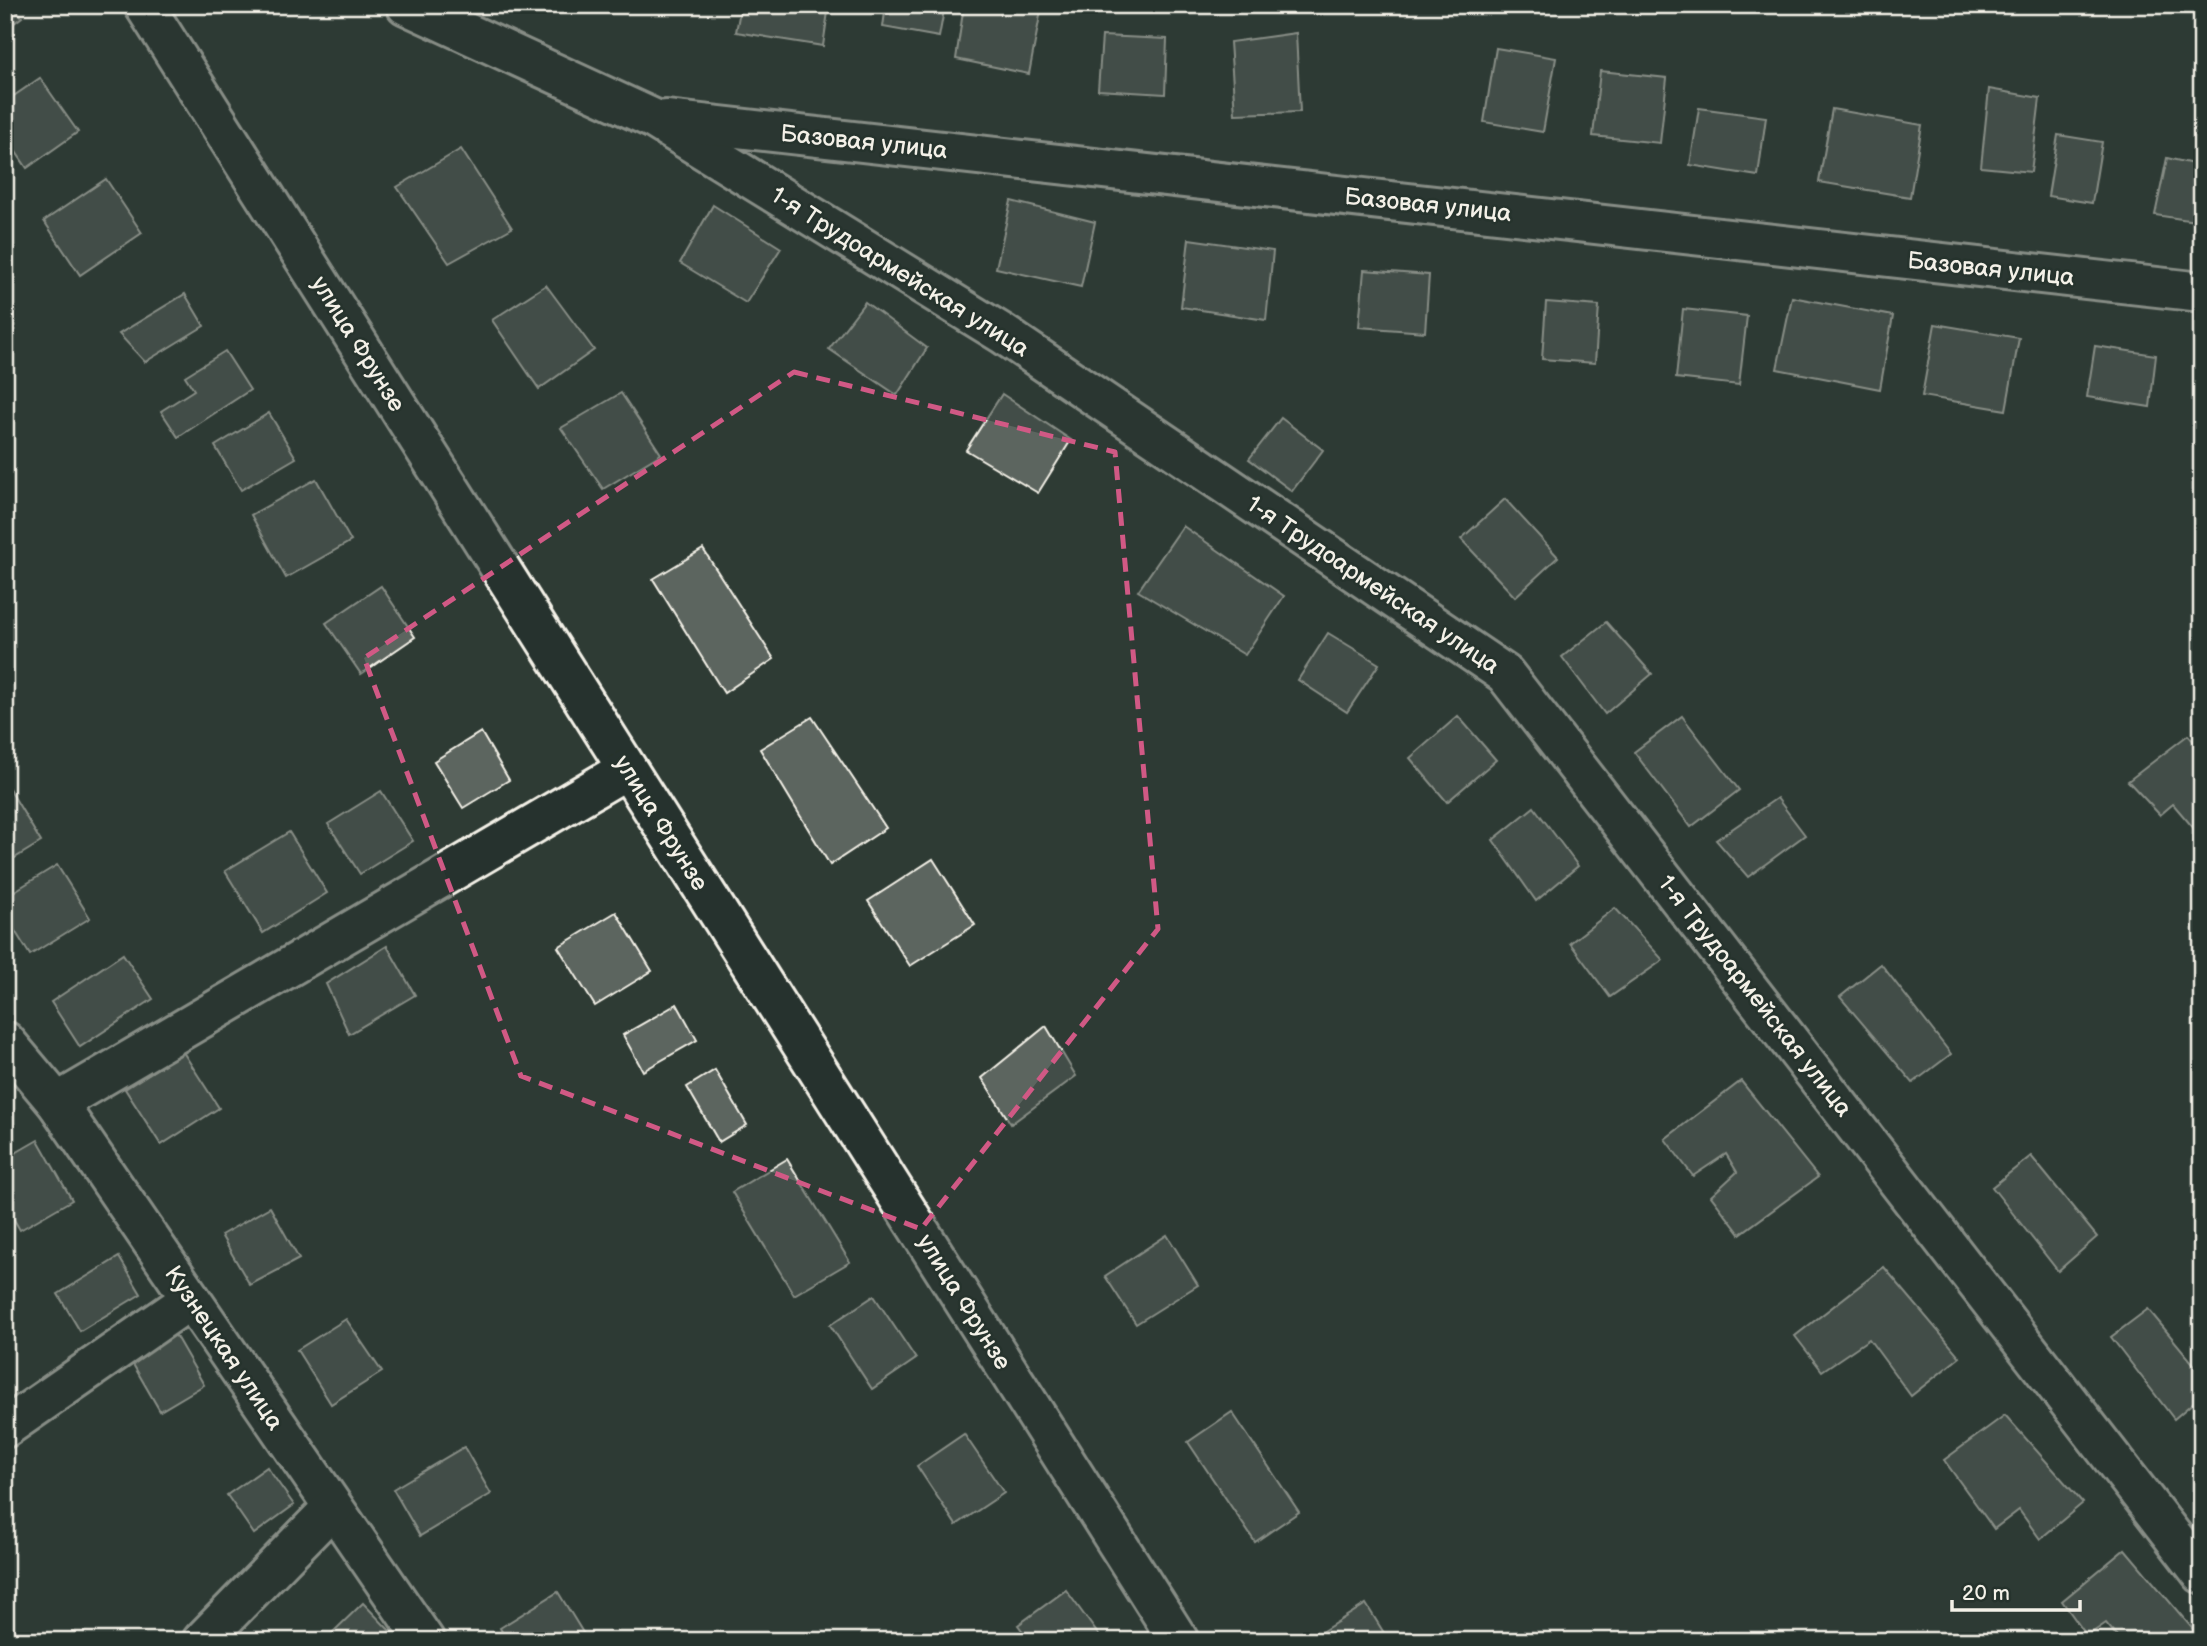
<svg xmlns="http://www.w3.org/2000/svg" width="2207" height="1646" font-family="'Balsamiq Sans',sans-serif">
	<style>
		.building { fill: #5c655e; stroke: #f4f1e8; stroke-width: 2 }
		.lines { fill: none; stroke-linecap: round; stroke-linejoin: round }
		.minor-casing { stroke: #f4f1e8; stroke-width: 44 }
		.minor { stroke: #26332d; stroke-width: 38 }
		.marked { fill: none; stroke: #d15985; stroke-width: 5; stroke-dasharray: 14 9; stroke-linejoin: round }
		.labels { text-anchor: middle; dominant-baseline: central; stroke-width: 5; stroke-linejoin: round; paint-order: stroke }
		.street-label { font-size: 24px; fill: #f4f1e8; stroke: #26332d }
	</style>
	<rect width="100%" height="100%" fill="#2e3b34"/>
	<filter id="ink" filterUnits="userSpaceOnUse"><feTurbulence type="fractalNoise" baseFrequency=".0143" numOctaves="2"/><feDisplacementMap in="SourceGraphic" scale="14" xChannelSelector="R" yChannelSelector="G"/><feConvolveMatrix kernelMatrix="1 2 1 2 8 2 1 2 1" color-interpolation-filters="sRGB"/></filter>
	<g filter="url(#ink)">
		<!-- building -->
		<g class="building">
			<path d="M5,5H13L22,17L5,30Z"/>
			<path d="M741,5H829L823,46L736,32Z"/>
			<path d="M886,5H945L939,37L883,27Z"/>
			<path d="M964,5H1042L1029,74L956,59Z"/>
			<path d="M1296,33L1300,112L1235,114L1230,42Z"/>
			<path d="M1102,36L1167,39L1165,94L1098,90Z"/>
			<path d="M1496,48L1556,58L1543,132L1484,122Z"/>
			<path d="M1600,71L1667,78L1660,143L1593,136Z"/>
			<path d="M40,78L78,132L27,168L5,136V102Z"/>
			<path d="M1989,89L2040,98L2031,172L1981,167Z"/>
			<path d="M1699,108L1766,117L1758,176L1690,165Z"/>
			<path d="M1832,109L1922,125L1910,197L1819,182Z"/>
			<path d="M2058,135L2102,142L2092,203L2048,196Z"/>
			<path d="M461,149L512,228L449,263L397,187Z"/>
			<path d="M2167,158L2202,166V222L2155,215Z"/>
			<path d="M106,179L142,233L80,275L44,221Z"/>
			<path d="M1011,201L1095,222L1081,287L996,268Z"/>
			<path d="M713,205L781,248L746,303L680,263Z"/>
			<path d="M1189,239L1273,251L1266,320L1181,307Z"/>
			<path d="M1364,270L1429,275L1425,332L1359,327Z"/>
			<path d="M546,285L594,350L539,389L492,320Z"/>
			<path d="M185,294L204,326L145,362L119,334Z"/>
			<path d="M1792,297L1893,316L1880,389L1777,369Z"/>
			<path d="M865,302L927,348L897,395L829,349Z"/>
			<path d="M1546,302L1599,306L1595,363L1542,359Z"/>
			<path d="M1683,309L1747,316L1739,385L1676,378Z"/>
			<path d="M1935,324L2019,338L2006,410L1922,396Z"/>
			<path d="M2095,346L2156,355L2150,407L2087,397Z"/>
			<path d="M225,351L250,390L178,437L161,411L194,390L185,376Z"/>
			<path d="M621,393L661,454L603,489L561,428Z"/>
			<path d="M1002,394L1071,440L1038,493L966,450Z"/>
			<path d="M269,413L296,458L241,490L215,446Z"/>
			<path d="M1281,418L1323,450L1292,491L1249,459Z"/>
			<path d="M316,479L351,541L286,578L251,515Z"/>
			<path d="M1505,499L1558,557L1515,597L1461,539Z"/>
			<path d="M1183,526L1284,596L1245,655L1138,591Z"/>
			<path d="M703,549L774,659L724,693L653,579Z"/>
			<path d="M381,586L415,637L361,674L326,623Z"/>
			<path d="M1606,622L1652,674L1605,714L1562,657Z"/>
			<path d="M1328,633L1379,664L1347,712L1298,680Z"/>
			<path d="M1458,716L1496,760L1447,802L1410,758Z"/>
			<path d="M1682,716L1739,790L1691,827L1634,752Z"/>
			<path d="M812,717L886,828L830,865L760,749Z"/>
			<path d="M481,732L509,780L463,808L434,761Z"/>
			<path d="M2188,735L2202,751V838L2173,804L2160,815L2128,781Z"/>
			<path d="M7,785L41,842L5,864V786Z"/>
			<path d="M381,791L413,841L360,874L328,824Z"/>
			<path d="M1777,798L1805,835L1748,877L1716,840Z"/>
			<path d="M1534,807L1578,866L1536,901L1493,840Z"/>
			<path d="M289,832L327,893L263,933L225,871Z"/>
			<path d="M933,859L975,925L910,966L868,901Z"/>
			<path d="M57,865L90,918L30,955L5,915V897Z"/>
			<path d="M1615,908L1663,960L1610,997L1570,943Z"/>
			<path d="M616,912L652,971L595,1006L558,947Z"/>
			<path d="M387,946L415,995L349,1034L326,984Z"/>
			<path d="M123,954L153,999L80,1047L51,1002Z"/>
			<path d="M1881,964L1951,1054L1913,1083L1840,997Z"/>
			<path d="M677,1004L697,1040L643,1071L623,1035Z"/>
			<path d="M1046,1026L1076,1076L1011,1124L982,1078Z"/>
			<path d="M183,1052L219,1108L161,1145L125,1089Z"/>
			<path d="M715,1070L747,1125L719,1142L687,1087Z"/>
			<path d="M1741,1081L1818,1177L1740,1234L1711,1196L1737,1172L1726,1154L1693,1176L1665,1139Z"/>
			<path d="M38,1140L72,1200L20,1230L5,1204V1159Z"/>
			<path d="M2031,1156L2097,1237L2058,1271L1992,1187Z"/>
			<path d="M787,1159L850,1262L794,1295L732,1192Z"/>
			<path d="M270,1207L299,1259L250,1285L221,1235Z"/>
			<path d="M1167,1235L1198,1285L1136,1324L1105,1276Z"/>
			<path d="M119,1257L141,1294L80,1331L58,1294Z"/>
			<path d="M1884,1267L1960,1357L1911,1396L1869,1339L1822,1371L1795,1336Z"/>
			<path d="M874,1296L916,1359L872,1389L830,1325Z"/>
			<path d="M2148,1309L2202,1374V1395L2174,1419L2111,1337Z"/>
			<path d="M346,1319L382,1372L331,1404L297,1350Z"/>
			<path d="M174,1333L204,1385L160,1411L130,1359Z"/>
			<path d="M1232,1412L1299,1512L1255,1542L1188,1442Z"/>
			<path d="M2005,1415L2083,1503L2040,1539L2019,1510L1994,1529L1944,1460Z"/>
			<path d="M964,1434L1004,1493L956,1525L917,1466Z"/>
			<path d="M464,1447L491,1494L420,1536L393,1489Z"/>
			<path d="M267,1467L294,1505L254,1534L227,1495Z"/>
			<path d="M2125,1549L2202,1640V1641H2121L2106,1623L2087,1636L2062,1601Z"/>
			<path d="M1066,1590L1103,1641H1030L1018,1625Z"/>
			<path d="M558,1592L585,1636L577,1641H507L500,1628Z"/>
			<path d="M363,1603L394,1635L388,1641H339L332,1633Z"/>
			<path d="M1366,1604L1389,1641H1318L1315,1636Z"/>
		</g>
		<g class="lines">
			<!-- minor casing -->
			<g class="minor-casing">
				<g id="minor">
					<path d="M144,5L1179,1641"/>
					<path d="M406,5L654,119L1003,334L1505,674L2202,1574"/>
					<path d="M666,120L2202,292"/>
					<path d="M5,1041L57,1103L425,1641"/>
					<path d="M57,1103L627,769"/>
					<path d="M5,1428L191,1299"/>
					<path d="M202,1641L333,1507"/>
				</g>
			</g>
			<!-- minor -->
			<use href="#minor" class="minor"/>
		</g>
	</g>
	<!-- marked area -->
	<path d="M0 0H2207V1646H0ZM794,372L1115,452L1158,929L921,1229L521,1076L364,658Z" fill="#2e3b34" fill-opacity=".55" fill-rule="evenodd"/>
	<path class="marked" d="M794,372L1115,452L1158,929L921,1229L521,1076L364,658Z"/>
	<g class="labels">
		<!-- street labels -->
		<g class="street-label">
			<text transform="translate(864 142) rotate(6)">Базовая улица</text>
			<text transform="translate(1428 205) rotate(6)">Базовая улица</text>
			<text transform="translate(1991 269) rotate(6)">Базовая улица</text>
			<text transform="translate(900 272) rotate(32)">1-я Трудоармейская улица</text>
			<text transform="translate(358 344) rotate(58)">улица Фрунзе</text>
			<text transform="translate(1373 585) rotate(34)">1-я Трудоармейская улица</text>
			<text transform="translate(661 823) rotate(58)">улица Фрунзе</text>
			<text transform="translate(1755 996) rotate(52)">1-я Трудоармейская улица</text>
			<text transform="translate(964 1302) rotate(58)">улица Фрунзе</text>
			<text transform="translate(224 1348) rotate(56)">Кузнецкая улица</text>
		</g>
	</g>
	<!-- margin -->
	<rect width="2207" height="1646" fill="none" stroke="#26332d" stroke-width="28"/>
	<rect x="14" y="14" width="2179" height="1618" fill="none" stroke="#f4f1e8" stroke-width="2.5" filter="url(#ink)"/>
	<!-- scale -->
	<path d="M1952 1600v10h128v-10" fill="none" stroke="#f4f1e8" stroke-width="3.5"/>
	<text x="1962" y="1600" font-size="21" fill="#f4f1e8" stroke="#26332d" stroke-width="5" paint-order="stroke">20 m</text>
</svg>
